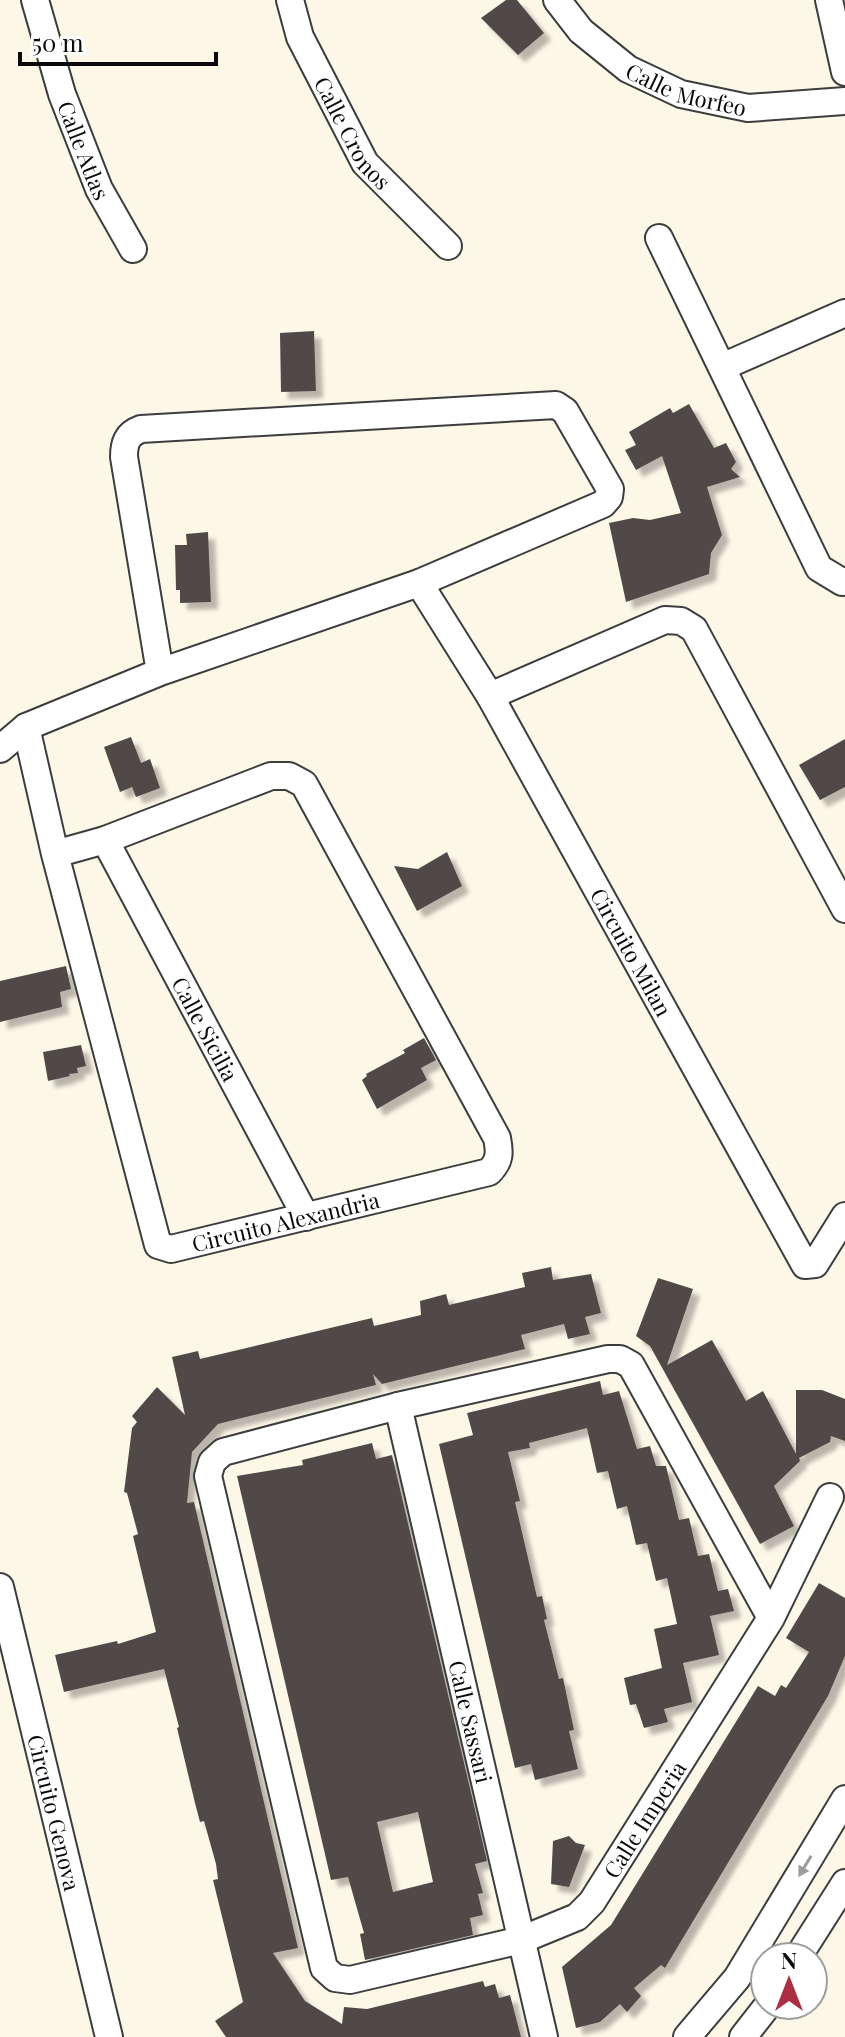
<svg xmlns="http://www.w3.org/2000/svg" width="845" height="2037" font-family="'Playfair Display',serif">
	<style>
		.building { fill: #514a47; fill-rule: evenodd; filter: url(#shadow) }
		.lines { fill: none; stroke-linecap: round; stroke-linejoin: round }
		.minor-casing { stroke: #3d3d3d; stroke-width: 30 }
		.minor { stroke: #fff; stroke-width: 26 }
		.oneway { fill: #9d9d9d }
		.labels { text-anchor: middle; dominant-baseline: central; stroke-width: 8; stroke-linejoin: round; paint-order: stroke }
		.street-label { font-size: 22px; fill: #0a0a0a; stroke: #fff }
	</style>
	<defs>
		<filter id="shadow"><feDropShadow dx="7" dy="7" stdDeviation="2" flood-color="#0004"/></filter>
	</defs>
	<rect width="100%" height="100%" fill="#fdf7e8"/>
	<!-- building -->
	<g class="building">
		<path d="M506,0H517L544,33L518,55L481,18Z"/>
		<path d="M314,331L316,391L281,392L280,333Z"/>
		<path d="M689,404L714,448L726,443L736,462L731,469L740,477L707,487L722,535L711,553L709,574L626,602L609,523L633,518L650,520L681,513L662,456L636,470L625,450L636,445L629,432L670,408L673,413Z"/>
		<path d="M208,532L211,602L180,603V590H176L175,545H187L186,534Z"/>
		<path d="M131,737L141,763L150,759L160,788L136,797L132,787L120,792L104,747Z"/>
		<path d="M845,739V787L820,800L799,765Z"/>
		<path d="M447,852L462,886L417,911L394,866L418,869Z"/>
		<path d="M66,966L71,989L60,992L62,1007L0,1022V981Z"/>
		<path d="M424,1038L436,1060L421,1068L427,1080L377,1109L362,1080L367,1076L366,1074L405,1053L403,1050Z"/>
		<path d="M81,1045L86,1066L77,1068L78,1073L69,1074L70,1076L48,1081L43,1052Z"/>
		<path d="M551,1267L553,1280L591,1274L601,1313L585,1317L590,1334L568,1339L564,1324L521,1335L525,1349L382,1384L373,1374L376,1385L218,1424L192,1452L187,1503L194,1502L298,1948L273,1953L305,2001L342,2024L344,2007L367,2009L483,1981L485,1987L495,1984L499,1998L510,1995L521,2037H226L215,2021L243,2002L213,1880L218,1879L216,1864L204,1821L200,1822L195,1803L177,1728L179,1727L164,1669L64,1692L55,1655L117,1641L118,1644L156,1632L133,1536L138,1534L127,1493L124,1492L132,1428L137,1422L132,1416L157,1387L185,1415L172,1357L198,1351L200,1359L372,1318L374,1326L421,1315L420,1301L446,1294L449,1305L525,1287L522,1273Z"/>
		<path d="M658,1278L693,1289L667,1365L712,1340L746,1401L763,1391L796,1454V1390H822L845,1399V1441L831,1436L830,1442L799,1458L800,1461L774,1486L794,1526L760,1544L650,1346L636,1336Z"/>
		<path d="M600,1381L603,1395L619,1391L637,1449L650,1446L656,1466H666L679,1520L689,1518L698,1556L709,1554L718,1591L728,1589L734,1611L710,1616L719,1655L683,1663L692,1702L664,1709L668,1722L644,1728L636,1704L630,1705L624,1678L662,1668L654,1629L677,1624L667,1578L656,1581L647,1543L636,1545L627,1506L617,1509L608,1471L597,1473L587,1428L529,1443L530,1448L508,1452L520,1501L515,1502L537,1597L542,1596L547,1619L544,1620L559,1679L563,1678L574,1730L569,1731L578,1769L535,1780L531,1764L515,1768L439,1444L473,1435L467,1413Z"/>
		<path d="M372,1443L376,1459L392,1455L487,1861L475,1864L483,1893L478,1894L483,1915L470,1918L473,1935L365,1960L360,1934L364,1933L348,1877L331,1880L237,1476L303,1465L302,1460ZM418,1812L433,1882L393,1892L377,1822Z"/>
		<path d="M819,1583L845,1598V1656L828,1696L665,1968L661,1965L634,1988L641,1996L627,2012L620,2004L600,2022L576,2028L562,1967L611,1925L758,1686L775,1696L781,1685L786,1688L809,1652L786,1638Z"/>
		<path d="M569,1836L576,1843L585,1845L569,1887L551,1884L553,1841Z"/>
	</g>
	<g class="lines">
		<!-- minor casing -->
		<g class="minor-casing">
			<g id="minor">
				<path id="s1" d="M35,0L62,94L99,189L133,249"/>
				<path id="s2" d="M290,0L300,37L365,163L448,246"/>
				<path id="s3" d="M557,0L581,31L628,69L681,94L748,108L845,101"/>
				<path d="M829,0L845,72"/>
				<path d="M659,238L819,568L842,582L845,581"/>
				<path d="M722,367L845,313"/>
				<path id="s4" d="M419,583L490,696L805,1265L815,1264L845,1216"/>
				<path d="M490,696L665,620L681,621L694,629L845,909"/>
				<path id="s5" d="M26,727L55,854L158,1245L171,1249L489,1172C500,1161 500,1153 497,1138L304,784L289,776H271L105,840L55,854"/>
				<path d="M0,749L26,727L160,672L419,583L603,504L609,497L610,489L565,411L556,405L141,429C127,434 124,443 124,457L160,672"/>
				<path id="s6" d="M105,840L306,1217"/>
				<path id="s7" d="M398,1406L544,2037"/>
				<path id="s8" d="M0,1587L109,2037"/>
				<path id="s9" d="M771,1618L631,1365L620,1359H608L398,1406L223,1452L212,1462L208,1476L324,1968L335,1978L350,1980L521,1940L577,1917L592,1902L771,1618L830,1497"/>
				<path d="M798,1957L845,1883"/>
				<path d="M687,2037L737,1978L845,1799"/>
				<path d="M743,2037L768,2005"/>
			</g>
		</g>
		<!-- minor -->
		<use href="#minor" class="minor"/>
	</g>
	<!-- one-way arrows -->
	<defs><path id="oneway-solid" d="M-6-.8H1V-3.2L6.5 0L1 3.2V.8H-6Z" transform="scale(2)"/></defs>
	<use class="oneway" href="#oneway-solid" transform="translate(805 1866) rotate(121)"/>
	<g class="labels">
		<!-- street labels -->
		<g class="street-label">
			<text stroke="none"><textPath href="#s3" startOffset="162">Calle Morfeo</textPath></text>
			<text stroke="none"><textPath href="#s2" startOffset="148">Calle Cronos</textPath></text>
			<text stroke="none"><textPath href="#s1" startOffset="158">Calle Atlas</textPath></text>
			<text stroke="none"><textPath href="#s4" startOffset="426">Circuito Milan</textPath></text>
			<text stroke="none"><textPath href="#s6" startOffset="214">Calle Sicilia</textPath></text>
			<text stroke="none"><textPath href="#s5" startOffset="666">Circuito Alexandria</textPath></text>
			<text stroke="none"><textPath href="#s7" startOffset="324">Calle Sassari</textPath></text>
			<text stroke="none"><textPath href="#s8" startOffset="232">Circuito Genova</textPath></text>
			<text stroke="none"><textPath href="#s9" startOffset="1630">Calle Imperia</textPath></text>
		</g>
	</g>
	<!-- north arrow -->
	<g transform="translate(789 1981)"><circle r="38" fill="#ffffff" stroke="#9d9d9d" stroke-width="2"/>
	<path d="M0-6L14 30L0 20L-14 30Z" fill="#ad2e41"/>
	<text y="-12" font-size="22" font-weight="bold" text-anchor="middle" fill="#0a0a0a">N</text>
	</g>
	<!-- scale -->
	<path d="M20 52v12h196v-12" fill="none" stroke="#0a0a0a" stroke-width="4"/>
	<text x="32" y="52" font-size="24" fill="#0a0a0a" stroke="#ffffff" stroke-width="6" paint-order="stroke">50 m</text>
</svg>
